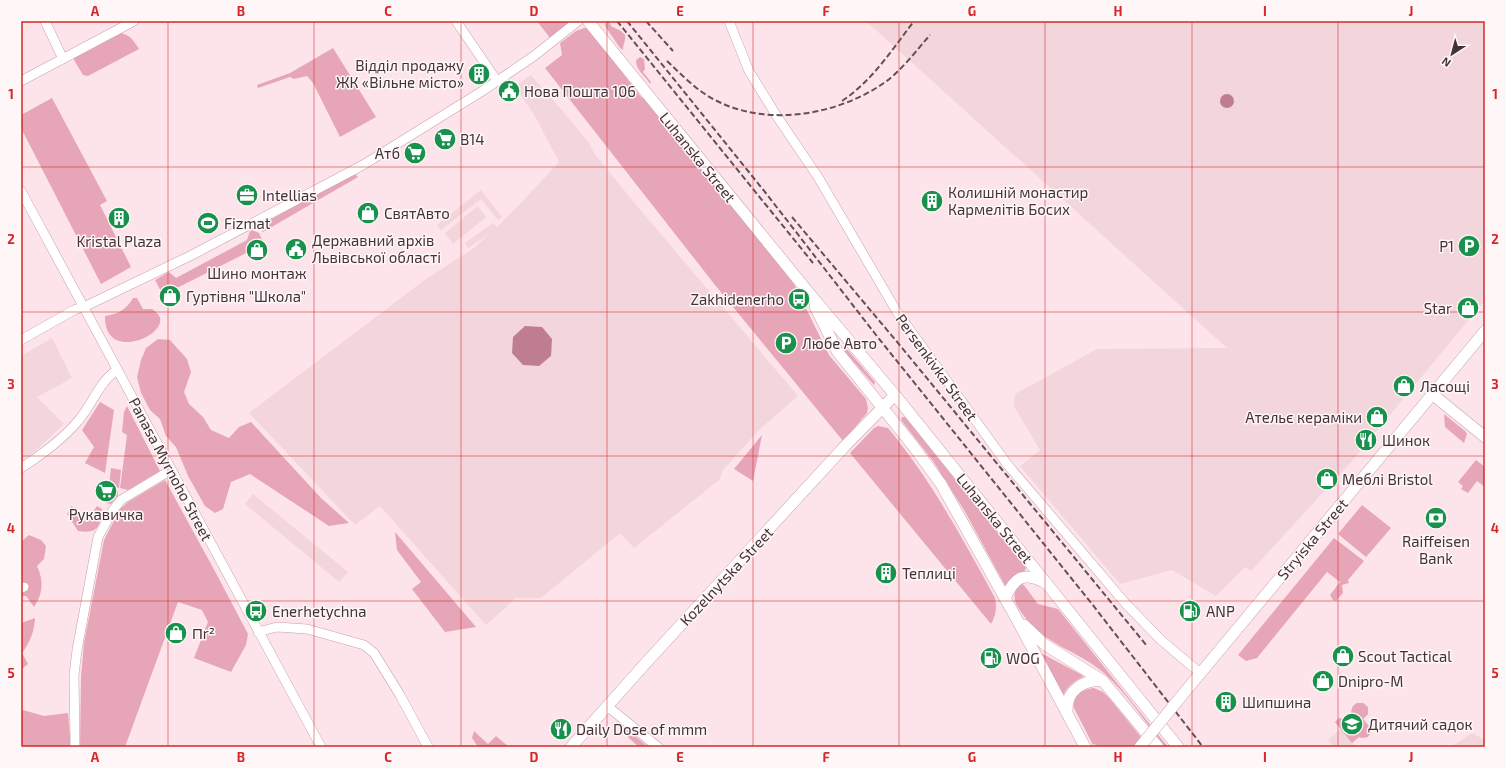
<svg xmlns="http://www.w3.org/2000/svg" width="1506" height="768" font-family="'Exo 2',sans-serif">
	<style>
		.built { fill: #f3d5dc }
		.green { fill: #e7a6b7 }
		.water { fill: #bf7e90 }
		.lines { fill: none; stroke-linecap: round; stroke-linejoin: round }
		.minor-casing { stroke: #c8a2ab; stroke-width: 10 }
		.major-casing { stroke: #c8a2ab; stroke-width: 12 }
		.minor { stroke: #fff; stroke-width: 9 }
		.major { stroke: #fff; stroke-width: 11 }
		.rail { stroke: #625055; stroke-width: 2; stroke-dasharray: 6 3; stroke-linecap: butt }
		.major-bridge-casing { stroke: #c8a2ab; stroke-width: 12; stroke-linecap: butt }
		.major-bridge { stroke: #fff; stroke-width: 11 }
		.grid { fill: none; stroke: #d62828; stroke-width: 1; stroke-opacity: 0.55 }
		.labels { text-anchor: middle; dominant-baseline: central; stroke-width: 3; stroke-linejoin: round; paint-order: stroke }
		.poi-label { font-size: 15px; fill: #433337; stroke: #fff6f8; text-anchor: start }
		.street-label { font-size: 15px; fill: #433337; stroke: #fff6f8 }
		.neatline { fill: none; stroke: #d62828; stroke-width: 1.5 }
		.grid-label { font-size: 13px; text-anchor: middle; font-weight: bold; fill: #d62828 }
	</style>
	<rect width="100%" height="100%" fill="#fde4ea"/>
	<!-- built -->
	<g class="built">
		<path d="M866,21H1485V300L1352,461L1251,571L1245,567L1216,596L1172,570L1120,584L1020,466L1040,450L1014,406L1015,394L1097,349L1227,348Z"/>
		<path d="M531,75L566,115L589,143L594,153L632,200L798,396L760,429L723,470L719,480L634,548L620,533L541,598H516L486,625L380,506L355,525L249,413L426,279L474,248L488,235L468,248L465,243L493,223L497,227L518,206L559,162L536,118L515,86Z"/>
		<path d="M481,190L502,217L498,220L481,199L441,230L437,225Z"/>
		<path d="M478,206L486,217L453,244L445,233Z"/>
		<path d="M52,338L72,378L37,397L64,424L33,453L21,460V356Z"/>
		<path d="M253,494L348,572L339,582L245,504Z"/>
		<path d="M1357,703H1363L1368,707V714L1363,719L1371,729L1370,735L1365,738L1359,737L1352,743L1355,746L1354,747H1334L1328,740L1341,729L1335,722L1339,718L1345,719L1349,718L1353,706Z"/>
		<path d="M1472,733L1485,740V747H1451Z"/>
	</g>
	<!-- green -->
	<g class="green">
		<path d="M537,21H569L566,26L550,38Z"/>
		<path d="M606,21H609L611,26L621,31L625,35C626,40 623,44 623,50L620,48L605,26Z"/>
		<path d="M584,28H588L641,97L649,102L794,284L829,355L866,399L868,408L867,413L843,441L715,285L545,68L562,55L560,43L576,31Z"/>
		<path d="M119,33C130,34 133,40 139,49L88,76L83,75L74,60V58Z"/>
		<path d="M333,48L376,117L340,137L313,83L307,76L294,79L290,77L258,88L257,85L290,73Z"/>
		<path d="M640,57L644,59L645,69L643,72L651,82L650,84C645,75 636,71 636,60Z"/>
		<path d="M52,98L107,201L100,205L131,267L101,284L21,128V115Z"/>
		<path d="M354,173L358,177L263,232L262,231L266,222Z"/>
		<path d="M252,230L259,233L264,244L163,295L155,280L169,272L176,278L247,240L250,231Z"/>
		<path d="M133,298H137L143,309H152C155,311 159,314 160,318C165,337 104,362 105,316C118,314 126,310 133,298Z"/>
		<path d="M158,339L170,340L187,359L191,372L184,392L189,404L203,417L211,430L229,438L239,427L251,422L321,498L349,523L329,526L250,474L231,482L223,509L215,513L205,506L188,476L176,447L166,436L160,419L150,410L141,393L137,377L141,360L146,348Z"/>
		<path d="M846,348L875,382L874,385L844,351Z"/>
		<path d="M100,402L114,410L105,473L85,463L94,447L82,430Z"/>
		<path d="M127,406L160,471L128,490L120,488L127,435L122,432L124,412Z"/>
		<path d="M1444,414L1465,431L1467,434L1464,443L1445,427Z"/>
		<path d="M902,417H905L1026,568L1023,574L1007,589L964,510L933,461L901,420Z"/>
		<path d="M878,426L888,428C931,480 963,539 995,598C997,608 996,615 991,624L850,453L874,428Z"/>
		<path d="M762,435L753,481L734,469Z"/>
		<path d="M1476,460L1485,467V487L1477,481L1468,493L1461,489L1463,486L1458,482Z"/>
		<path d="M111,468L121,470L119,488L109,486Z"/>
		<path d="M165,480L217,575L248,634L246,645L231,672L194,658L208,622L202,610L178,602L125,747H80L81,677L84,643L104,540L120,509L128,502Z"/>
		<path d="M109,488L118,491V496L111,504L106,503Z"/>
		<path d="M1362,505L1391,528L1366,557L1338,534Z"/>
		<path d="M71,506L75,508L72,512L86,522L97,506L102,509C100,527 98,534 78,531L67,514Z"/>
		<path d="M395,532L476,627L445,632L412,589L421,582L397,550Z"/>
		<path d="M29,535L41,540L46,546L44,559L37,566C44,581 43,594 34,607L26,596H21V542Z"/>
		<path d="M1334,538L1364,561L1348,580L1349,583L1342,585L1343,593L1336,601L1333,600L1330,595L1340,582L1327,572L1257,658L1246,661L1238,655Z"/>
		<path d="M1023,584L1038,604L1058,609L1168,747H1165C1146,723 1127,694 1105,674C1077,649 1044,646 1021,612C1015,603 1012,598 1017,587Z"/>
		<path d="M35,618C34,633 30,642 22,653L28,664L23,668V678L21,682V623Z"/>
		<path d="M1037,651L1084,676C1072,683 1068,685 1062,697Z"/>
		<path d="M1094,688L1103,692L1110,699L1149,747L1123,746L1097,747L1095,744L1093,745L1074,708C1073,696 1082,689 1094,688Z"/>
		<path d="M1357,703H1363L1368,707V714L1363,719L1369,726L1371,732L1368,737L1362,738L1359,737L1352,743L1335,722L1339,718L1345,719L1349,718L1353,706Z"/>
		<path d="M23,710L44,716L68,713L71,747H21V712Z"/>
		<path d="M626,728L648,747H639L622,732Z"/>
		<path d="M474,731L488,744L496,736L509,747H478L472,738Z"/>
	</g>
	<!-- water -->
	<g class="water">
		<circle cx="1227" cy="101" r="7"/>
		<path d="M525,326L542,327L552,339L551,356L539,366L523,365L512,353L513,337Z"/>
	</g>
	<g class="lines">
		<!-- minor casing -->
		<g class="minor-casing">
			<g id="minor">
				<path d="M45,21L63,59"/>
				<path d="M456,21L497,81"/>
				<path d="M729,21L749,71L776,115L818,177L897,312L1007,464L1126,604L1161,640L1200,673"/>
				<path d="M21,81L134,21"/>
				<path d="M21,191L321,747"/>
				<path d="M21,340L74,310L88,305L190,256L363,165L484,90L534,56L578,21"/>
				<path d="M21,468C39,457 64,438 78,421C92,405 99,382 117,370"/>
				<path d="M21,588L24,587"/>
				<path d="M258,632L277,627L307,629L364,645L374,653L400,695L428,747"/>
				<path d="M607,706L658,747"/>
				<path d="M75,747L74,675L77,650L98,537L113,510L121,500L171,470"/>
			</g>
		</g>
		<!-- major casing -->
		<g class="major-casing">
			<g id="major">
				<path d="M588,21L809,293L895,395L1178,747"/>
				<path d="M815,306L837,351L914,447L941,484L1015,616L1085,747"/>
				<path d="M1432,394L1485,437"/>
				<path d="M1005,598C1015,577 1023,571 1046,583"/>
				<path d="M1024,625L1044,644L1103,681L1158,747"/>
				<path d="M1179,699L1485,331"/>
				<path d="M1067,711C1066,691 1083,679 1103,681"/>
				<path d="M571,747L644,665L845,446L895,395"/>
			</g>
		</g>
		<!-- minor -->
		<use href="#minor" class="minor"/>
		<!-- major -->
		<use href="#major" class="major"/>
		<!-- rail -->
		<g class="rail">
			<path d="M617,21L813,263"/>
			<path d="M627,21L765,192L876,335L1092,604L1203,747"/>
			<path d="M646,21L673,51"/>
			<path d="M667,61C682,75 698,92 717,101C769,127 837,115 884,83C901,71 916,51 930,35"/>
			<path d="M842,101C872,81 892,50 914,21"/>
			<path d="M792,217L898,343L1147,646"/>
		</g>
		<!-- major-bridge casing -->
		<g class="major-bridge-casing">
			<path id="major-bridge" d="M1140,747L1179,699"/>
		</g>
		<!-- major-bridge -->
		<use href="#major-bridge" class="major-bridge"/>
	</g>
	<!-- grid -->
	<path class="grid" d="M168,21V747M314,21V747M461,21V747M607,21V747M753,21V747M899,21V747M1045,21V747M1192,21V747M1338,21V747M21,167H1485M21,312H1485M21,456H1485M21,601H1485"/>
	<!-- icons -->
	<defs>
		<g id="building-disc" transform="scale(1.15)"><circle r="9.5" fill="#18914c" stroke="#fff6f8"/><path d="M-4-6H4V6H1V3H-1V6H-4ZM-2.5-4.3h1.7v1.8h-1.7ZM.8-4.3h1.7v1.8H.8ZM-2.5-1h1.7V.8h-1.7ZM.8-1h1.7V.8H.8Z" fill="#fff"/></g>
		<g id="civic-disc" transform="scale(1.15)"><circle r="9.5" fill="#18914c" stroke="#fff6f8"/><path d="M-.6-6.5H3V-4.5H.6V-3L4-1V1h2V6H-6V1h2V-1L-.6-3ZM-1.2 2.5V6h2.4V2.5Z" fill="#fff"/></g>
		<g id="supermarket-disc" transform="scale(1.15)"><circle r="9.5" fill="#18914c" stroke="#fff6f8"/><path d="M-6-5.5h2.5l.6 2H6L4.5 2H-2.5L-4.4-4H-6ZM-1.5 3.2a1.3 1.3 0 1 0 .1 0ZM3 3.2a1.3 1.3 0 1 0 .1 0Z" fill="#fff"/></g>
		<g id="office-disc" transform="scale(1.15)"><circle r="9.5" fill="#18914c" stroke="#fff6f8"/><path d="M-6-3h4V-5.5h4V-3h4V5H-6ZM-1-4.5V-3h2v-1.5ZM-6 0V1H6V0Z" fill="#fff"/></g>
		<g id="shop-disc" transform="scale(1.15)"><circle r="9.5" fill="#18914c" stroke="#fff6f8"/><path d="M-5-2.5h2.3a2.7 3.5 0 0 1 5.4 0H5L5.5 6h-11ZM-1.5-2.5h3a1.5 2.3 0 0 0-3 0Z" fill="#fff"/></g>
		<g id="stadium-disc" transform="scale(1.15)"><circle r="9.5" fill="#18914c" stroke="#fff6f8"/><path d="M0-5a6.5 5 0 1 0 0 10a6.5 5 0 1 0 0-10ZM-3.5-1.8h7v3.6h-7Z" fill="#fff"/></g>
		<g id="parking-disc" transform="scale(1.15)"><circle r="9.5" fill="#18914c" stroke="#fff6f8"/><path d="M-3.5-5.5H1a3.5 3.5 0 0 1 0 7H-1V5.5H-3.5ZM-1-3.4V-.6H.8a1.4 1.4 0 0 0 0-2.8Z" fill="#fff"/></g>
		<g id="bus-disc" transform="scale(1.15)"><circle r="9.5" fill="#18914c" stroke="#fff6f8"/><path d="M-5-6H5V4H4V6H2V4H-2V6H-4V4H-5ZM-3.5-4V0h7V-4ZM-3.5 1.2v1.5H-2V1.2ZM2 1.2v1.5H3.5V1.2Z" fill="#fff"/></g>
		<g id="restaurant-disc" transform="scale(1.15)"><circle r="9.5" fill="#18914c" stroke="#fff6f8"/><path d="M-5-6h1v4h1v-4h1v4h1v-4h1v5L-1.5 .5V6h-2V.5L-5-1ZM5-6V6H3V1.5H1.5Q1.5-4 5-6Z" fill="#fff"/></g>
		<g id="bank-disc" transform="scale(1.15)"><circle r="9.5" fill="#18914c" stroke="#fff6f8"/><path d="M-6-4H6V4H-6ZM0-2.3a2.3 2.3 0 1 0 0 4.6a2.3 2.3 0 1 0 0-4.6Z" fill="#fff"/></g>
		<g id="fuel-disc" transform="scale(1.15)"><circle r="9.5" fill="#18914c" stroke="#fff6f8"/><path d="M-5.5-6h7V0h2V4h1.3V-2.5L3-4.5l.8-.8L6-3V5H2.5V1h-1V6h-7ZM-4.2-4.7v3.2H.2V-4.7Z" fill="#fff"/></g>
		<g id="school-disc" transform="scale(1.15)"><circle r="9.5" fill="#18914c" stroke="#fff6f8"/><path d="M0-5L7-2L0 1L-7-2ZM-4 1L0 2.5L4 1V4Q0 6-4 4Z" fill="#fff"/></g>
	</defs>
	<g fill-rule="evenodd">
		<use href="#building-disc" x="479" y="74"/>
		<use href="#civic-disc" x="509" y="91"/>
		<use href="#supermarket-disc" x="445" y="139"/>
		<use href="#supermarket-disc" x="415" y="153"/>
		<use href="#office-disc" x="247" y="195"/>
		<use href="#building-disc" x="932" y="201"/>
		<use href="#shop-disc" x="368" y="213"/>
		<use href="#building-disc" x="119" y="218"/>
		<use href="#stadium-disc" x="208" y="223"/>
		<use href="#parking-disc" x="1469" y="246"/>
		<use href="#civic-disc" x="296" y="249"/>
		<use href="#shop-disc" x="257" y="250"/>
		<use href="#shop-disc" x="170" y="296"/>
		<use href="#bus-disc" x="799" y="299"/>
		<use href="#shop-disc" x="1468" y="308"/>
		<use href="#parking-disc" x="786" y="343"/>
		<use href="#shop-disc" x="1404" y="386"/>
		<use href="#shop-disc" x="1377" y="417"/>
		<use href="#restaurant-disc" x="1366" y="440"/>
		<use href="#shop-disc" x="1327" y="479"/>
		<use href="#supermarket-disc" x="106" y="491"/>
		<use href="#bank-disc" x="1436" y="518"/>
		<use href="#building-disc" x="886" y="573"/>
		<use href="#bus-disc" x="256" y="611"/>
		<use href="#fuel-disc" x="1190" y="611"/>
		<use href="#shop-disc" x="176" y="633"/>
		<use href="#shop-disc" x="1343" y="656"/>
		<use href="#fuel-disc" x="991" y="658"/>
		<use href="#shop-disc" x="1323" y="681"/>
		<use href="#building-disc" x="1226" y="702"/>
		<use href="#school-disc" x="1352" y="724"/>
		<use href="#restaurant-disc" x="561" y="729"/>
	</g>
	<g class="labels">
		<!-- poi labels -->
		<g class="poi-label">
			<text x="464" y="65" text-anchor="end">Відділ продажу<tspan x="464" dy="17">ЖК «Вільне місто»</tspan></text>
			<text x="524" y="91">Нова Пошта 106</text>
			<text x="460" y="139">В14</text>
			<text x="400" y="153" text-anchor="end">Атб</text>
			<text x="948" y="192">Колишній монастир<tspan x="948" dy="17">Кармелітів Босих</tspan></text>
			<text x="262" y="195">Intellias</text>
			<text x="384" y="213">СвятАвто</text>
			<text x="224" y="223">Fizmat</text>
			<text x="312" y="240">Державний архів<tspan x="312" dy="17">Львівської області</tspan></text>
			<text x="119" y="241" text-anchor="middle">Kristal Plaza</text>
			<text x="1454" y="246" text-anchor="end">P1</text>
			<text x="257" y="273" text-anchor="middle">Шино монтаж</text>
			<text x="186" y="296">Гуртівня "Школа"</text>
			<text x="784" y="299" text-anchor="end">Zakhidenerho</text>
			<text x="1452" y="308" text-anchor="end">Star</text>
			<text x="802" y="343">Любе Авто</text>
			<text x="1420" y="386">Ласощі</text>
			<text x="1362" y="417" text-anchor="end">Ательє кераміки</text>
			<text x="1382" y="440">Шинок</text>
			<text x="1342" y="479">Меблі Bristol</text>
			<text x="106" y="514" text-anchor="middle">Рукавичка</text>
			<text x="1436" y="541" text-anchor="middle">Raiffeisen<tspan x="1436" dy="17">Bank</tspan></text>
			<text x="902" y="573">Теплиці</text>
			<text x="272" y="611">Enerhetychna</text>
			<text x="1206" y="611">ANP</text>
			<text x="192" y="633">Πr²</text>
			<text x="1358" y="656">Scout Tactical</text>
			<text x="1006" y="658">WOG</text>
			<text x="1338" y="681">Dnipro-M</text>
			<text x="1242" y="702">Шипшина</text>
			<text x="1368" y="724">Дитячий садок</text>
			<text x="576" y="729">Daily Dose of mmm</text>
		</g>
		<!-- street labels -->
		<g class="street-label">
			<text transform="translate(698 157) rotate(51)">Luhanska Street</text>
			<text transform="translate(937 367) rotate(54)">Persenkivka Street</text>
			<text transform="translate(171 469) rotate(62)">Panasa Myrnoho Street</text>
			<text transform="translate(995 518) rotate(51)">Luhanska Street</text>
			<text transform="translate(1312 539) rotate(-50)">Stryiska Street</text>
			<text transform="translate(726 576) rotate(-47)">Kozelnytska Street</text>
		</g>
	</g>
	<!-- border -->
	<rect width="1506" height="768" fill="none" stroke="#fff6f8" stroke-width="44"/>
	<!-- north arrow -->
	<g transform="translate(1452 54) rotate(216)" stroke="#fff6f8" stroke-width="3" paint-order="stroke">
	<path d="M0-3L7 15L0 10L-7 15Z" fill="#433337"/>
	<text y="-6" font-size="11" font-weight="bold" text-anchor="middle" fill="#433337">N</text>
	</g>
	<rect x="22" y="22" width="1462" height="724" class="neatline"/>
	<g class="grid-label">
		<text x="95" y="16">A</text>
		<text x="241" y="16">B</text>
		<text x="388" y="16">C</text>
		<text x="534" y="16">D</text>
		<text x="680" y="16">E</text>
		<text x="826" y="16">F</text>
		<text x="972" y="16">G</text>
		<text x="1118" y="16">H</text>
		<text x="1265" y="16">I</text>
		<text x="1411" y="16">J</text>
		<text x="11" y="99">1</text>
		<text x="1495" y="99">1</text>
		<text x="11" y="244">2</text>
		<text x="1495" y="244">2</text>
		<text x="11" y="389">3</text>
		<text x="1495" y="389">3</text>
		<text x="11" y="533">4</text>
		<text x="1495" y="533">4</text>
		<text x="11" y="678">5</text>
		<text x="1495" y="678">5</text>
		<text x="95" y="762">A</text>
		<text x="241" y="762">B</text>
		<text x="388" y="762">C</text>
		<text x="534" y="762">D</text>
		<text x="680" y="762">E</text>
		<text x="826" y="762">F</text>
		<text x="972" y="762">G</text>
		<text x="1118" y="762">H</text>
		<text x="1265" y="762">I</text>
		<text x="1411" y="762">J</text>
	</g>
</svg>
